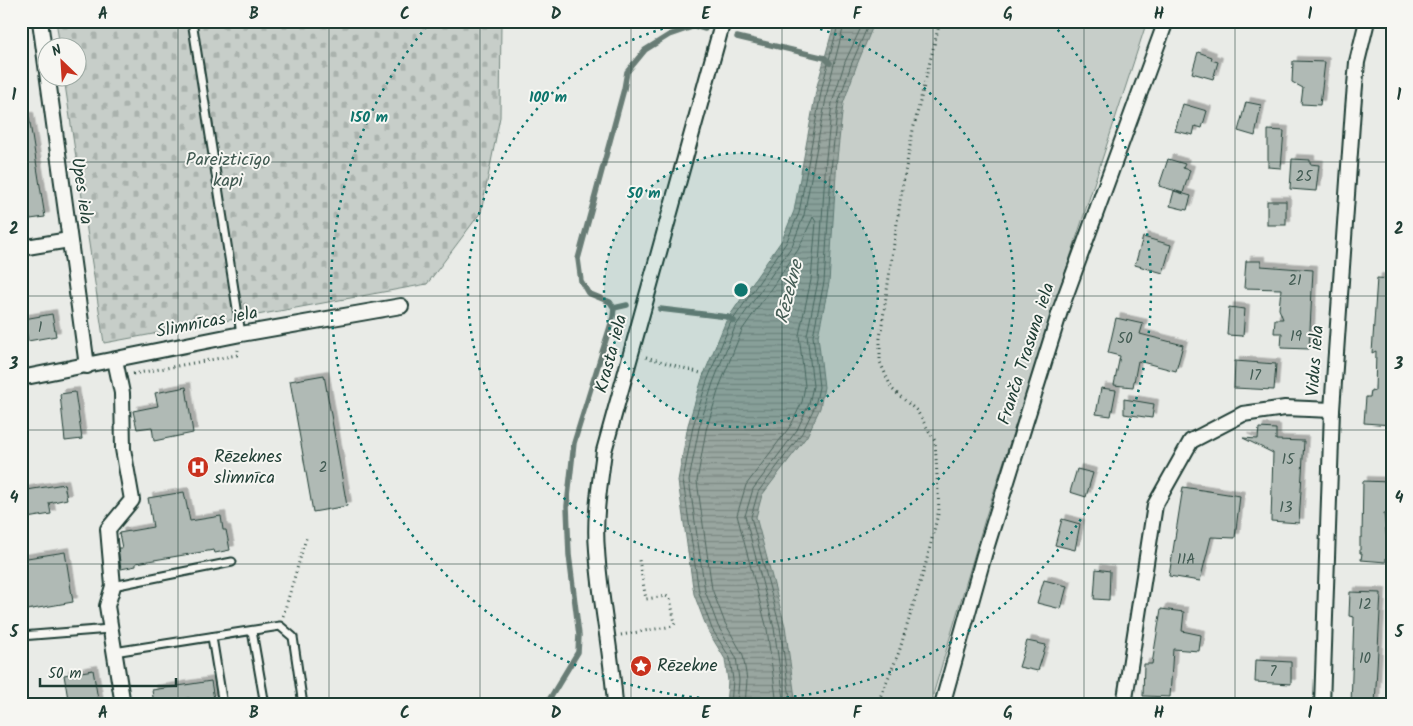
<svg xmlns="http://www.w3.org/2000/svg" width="1413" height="726" font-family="Kalam,sans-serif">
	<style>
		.grass { fill: #c7cec9; stroke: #73867e }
		.cemetery { fill: url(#cemetery-stones); stroke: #73867e }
		.water { fill: url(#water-rules); stroke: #687c75 }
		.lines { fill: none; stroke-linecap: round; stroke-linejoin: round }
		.shore { stroke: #50675f; stroke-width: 1 }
		.stream { stroke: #687c75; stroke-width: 5.5 }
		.building { fill: #b0bab5; stroke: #1f3d34; filter: url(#shadow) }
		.lane-casing { stroke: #1f3d34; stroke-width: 11 }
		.street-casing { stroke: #1f3d34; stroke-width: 18 }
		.path { stroke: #1f3d34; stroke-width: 3; stroke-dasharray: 1 4; stroke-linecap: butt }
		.lane { stroke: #f6f6f2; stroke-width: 7 }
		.street { stroke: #f6f6f2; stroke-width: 14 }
		.grid { fill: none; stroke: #1f3d34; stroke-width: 1; stroke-opacity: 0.55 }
		.ring { fill: none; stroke: #0f766e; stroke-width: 2.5; stroke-dasharray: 2.5 5 }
		.labels { text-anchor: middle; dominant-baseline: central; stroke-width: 4; stroke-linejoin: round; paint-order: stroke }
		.number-label { font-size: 15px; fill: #435c54 }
		.park-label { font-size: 18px; fill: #415a52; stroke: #f6f6f2 }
		.street-label { font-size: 18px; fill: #1f3d34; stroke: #f6f6f2 }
		.poi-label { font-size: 18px; fill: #1f3d34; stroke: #f6f6f2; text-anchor: start }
		.water-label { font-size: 19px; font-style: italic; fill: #445c54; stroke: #f6f6f2 }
		.centre { fill: #0f766e; stroke: #f6f6f2; stroke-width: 2.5 }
		.ring-label { font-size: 15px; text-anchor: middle; font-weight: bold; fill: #0f766e; stroke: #f6f6f2; stroke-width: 4; stroke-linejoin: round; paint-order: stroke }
		.neatline { fill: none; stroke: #1f3d34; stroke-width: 2 }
		.grid-label { font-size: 16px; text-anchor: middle; font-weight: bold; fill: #1f3d34 }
	</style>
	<defs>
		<pattern id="cemetery-stones" width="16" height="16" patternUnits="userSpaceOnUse" patternTransform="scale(1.25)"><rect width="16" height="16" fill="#c7cec9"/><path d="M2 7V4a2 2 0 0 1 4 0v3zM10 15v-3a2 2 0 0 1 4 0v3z" fill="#aab2ad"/></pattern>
		<pattern id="water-rules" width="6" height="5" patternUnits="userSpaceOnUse" patternTransform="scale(1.25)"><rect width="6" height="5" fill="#99a6a0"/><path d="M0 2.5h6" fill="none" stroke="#7c8883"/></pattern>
		<filter id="shadow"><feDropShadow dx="4.5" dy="-4.5" stdDeviation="0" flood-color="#0004"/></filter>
	</defs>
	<rect width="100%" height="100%" fill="#e9ebe7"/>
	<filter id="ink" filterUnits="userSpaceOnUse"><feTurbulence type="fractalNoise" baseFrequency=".02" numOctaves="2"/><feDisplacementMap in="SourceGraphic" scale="10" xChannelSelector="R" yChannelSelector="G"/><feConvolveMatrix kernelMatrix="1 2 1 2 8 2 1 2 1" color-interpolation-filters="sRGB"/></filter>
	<g filter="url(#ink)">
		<!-- grass -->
		<path class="grass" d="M856,21H1147L985,519L930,705H760L735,456Z"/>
		<!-- cemetery -->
		<path class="cemetery" d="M56,21H501L500,117L481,212L427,284L104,343L64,78H78V48L60,47Z"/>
		<!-- water -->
		<path class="water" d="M835,21H875L856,67L843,104L837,159L829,283L818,336L824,387L820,408L807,436L762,495L756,517L785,626L796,705H726L728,681L725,659L708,631L694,594L678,481L688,425L702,379L726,321L782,240L794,211L817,86Z"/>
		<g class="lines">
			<!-- shore -->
			<g class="shore">
				<path d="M731,705L733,680L730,658L712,629L699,593L683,480L693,426L707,381L730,324L786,243L799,213L822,87L839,21"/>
				<path d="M737,705L739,680L736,657L718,626L705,591L689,480L699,428L713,383L735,327L792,246L804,215L828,88L845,21"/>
				<path d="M745,705L747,680L743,655L725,623L712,589L697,481L706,430L720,385L742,330L798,250L813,217L816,222L811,280L799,335L805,386L802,402L791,425L746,485L737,515L767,629L777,705"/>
				<path d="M785,705L774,628L745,516L753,489L797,430L809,404L813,386L807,335L818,281L826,158L832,103L845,62L864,21"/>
				<path d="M791,705L780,627L751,517L758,492L802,433L815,406L819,387L813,336L824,282L832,159L838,104L851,65L870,21"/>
			</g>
			<!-- stream -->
			<g class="stream">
				<path d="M737,37L825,58L830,63"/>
				<path d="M614,308L627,305"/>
				<path d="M660,309L728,317L734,321"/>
				<path d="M546,705L578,652L579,635L569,555L567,506L574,443L613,317L614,308L610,302L588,293L581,281L578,259L624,89L627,72L645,50L669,35L695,26L705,29"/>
			</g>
		</g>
		<!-- building -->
		<g class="building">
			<path d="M1198,52L1212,57L1211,60L1218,62L1213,79L1192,73Z"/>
			<path d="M1293,61L1325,62L1320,105L1301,104L1303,88L1292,82Z"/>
			<path d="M1246,102L1261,105L1255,136L1238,131Z"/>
			<path d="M1183,104L1207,111L1202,128L1195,126L1193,135L1175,131Z"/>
			<path d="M21,117H29L45,217L23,220L21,207Z"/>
			<path d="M1268,130L1284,131L1281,168L1268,167Z"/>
			<path d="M1168,159L1185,164L1183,168L1190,170L1183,193L1159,186Z"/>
			<path d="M1292,159L1310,160V164L1319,165L1316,191L1290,189Z"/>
			<path d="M1174,191L1191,196L1187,210L1170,206Z"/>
			<rect x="1267" y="201" width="19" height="24"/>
			<path d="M1143,237L1171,245L1163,273L1135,265Z"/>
			<path d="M1246,261H1261V266L1313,270L1309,349L1281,348L1282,333H1274L1275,319H1283L1279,309L1281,289L1244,288Z"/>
			<path d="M1377,278L1392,279V425L1364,423L1366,397H1370L1371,390L1375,391L1376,351L1372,353Z"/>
			<path d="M1229,307L1245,309L1243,336L1227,335Z"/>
			<path d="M52,314L56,336L28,341L24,319Z"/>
			<path d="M1116,318L1143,324L1140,334L1183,345L1176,371L1138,361L1133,387L1114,385L1120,356L1108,353Z"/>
			<path d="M1235,361L1276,364L1274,390L1234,388Z"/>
			<path d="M324,375L347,506L313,512L290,381Z"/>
			<path d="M186,387L193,433L154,441L152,427L137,429L133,411L158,406L155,393Z"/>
			<path d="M1101,388L1116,390L1111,416L1096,414Z"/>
			<path d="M75,392L82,439L65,441L60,394Z"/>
			<path d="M1124,399L1154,404L1152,418L1124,414Z"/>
			<path d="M1259,428L1276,429V440L1304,441L1299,523L1271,521L1273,453L1243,438L1258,439Z"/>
			<path d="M1077,469L1093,473L1086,497L1070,492Z"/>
			<path d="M1363,481L1390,482V513H1384L1387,541H1392V559L1386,558V562L1361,560L1362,553H1360V537H1362Z"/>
			<path d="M64,484L67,499L49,503L51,514L21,519V491Z"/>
			<path d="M1183,487L1240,496L1235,538L1211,537L1200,581L1169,576Z"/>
			<path d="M184,492L190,521L221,516L223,530H226L230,550L215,553L214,550L136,563V566L121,569L118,548H122L119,533L153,527L148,498Z"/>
			<path d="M1062,519L1080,524L1075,550L1055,545Z"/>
			<path d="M65,552L73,602L21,611V559Z"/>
			<path d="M1096,569L1110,571L1109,600L1094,599Z"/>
			<path d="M1044,580L1067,586L1061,609L1037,603Z"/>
			<path d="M1350,592L1381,593L1375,705H1351L1354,617L1349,616Z"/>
			<path d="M1161,609L1184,612L1182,631L1201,635L1199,651L1173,649L1170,697L1143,696L1144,664H1152Z"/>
			<path d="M1027,641L1046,645L1038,671L1019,667Z"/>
			<path d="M1256,660L1291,662V684L1255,682Z"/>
			<path d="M93,670L99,705H69L64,675Z"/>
			<path d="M211,681L214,699L193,702L188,698L183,704L154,705L152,690Z"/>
		</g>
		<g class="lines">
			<!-- lane casing -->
			<g class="lane-casing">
				<g id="lane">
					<path d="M192,21L241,334"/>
					<path d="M113,586L232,562"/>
					<path d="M252,631L265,705"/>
					<path d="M21,636L110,629"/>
					<path d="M212,637L223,705"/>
					<path d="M114,652L280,626L293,637L303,705"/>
					<path d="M188,703V705"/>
				</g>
			</g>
			<!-- street casing -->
			<g class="street-casing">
				<g id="street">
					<path d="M40,21L87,366"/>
					<path d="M21,248L69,240"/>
					<path d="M115,360L122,393L123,449L132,500L108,529L113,586L107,606L123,705"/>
					<path d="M21,378L241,334L401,306"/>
					<path d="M615,705C612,653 600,602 597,550C594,517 600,484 604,451L723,21"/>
					<path d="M942,705L984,555L1061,308L1166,21"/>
					<path d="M1124,705L1155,505L1191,441L1243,414L1285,408L1332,410"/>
					<path d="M1322,705L1332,410L1353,109L1357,62L1367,21"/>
				</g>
			</g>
			<!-- path -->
			<g class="path">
				<path d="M173,21V23"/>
				<path d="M646,357L704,374"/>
				<path d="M133,374L237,355L238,350"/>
				<path d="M283,616L307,535"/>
				<path d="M621,635L673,626L675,623L670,598L666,596L646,599L639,560"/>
				<path d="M877,705L899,652L926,563L939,510L935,441L917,411L892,389L880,362V338L902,189L913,130L940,21"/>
			</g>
			<!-- lane -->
			<use href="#lane" class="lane"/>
			<!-- street -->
			<use href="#street" class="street"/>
		</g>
	</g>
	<!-- grid -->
	<path class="grid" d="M178,21V705M329,21V705M480,21V705M631,21V705M782,21V705M933,21V705M1084,21V705M1235,21V705M21,162H1392M21,296H1392M21,430H1392M21,564H1392"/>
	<!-- distance rings -->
	<circle cx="741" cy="290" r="137" fill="#0f766e" fill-opacity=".12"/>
	<g class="ring">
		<circle cx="741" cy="290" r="137"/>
		<path d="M791 22A273 273 0 1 1 691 22"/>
		<path d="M1053 24A410 410 0 1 1 429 24"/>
	</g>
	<!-- icons -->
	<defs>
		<g id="hospital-disc" transform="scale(1.125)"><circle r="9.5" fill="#c8321e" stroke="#f6f6f2"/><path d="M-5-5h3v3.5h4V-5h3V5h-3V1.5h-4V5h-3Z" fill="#fff"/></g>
		<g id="sight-disc" transform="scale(1.125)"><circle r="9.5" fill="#c8321e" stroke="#f6f6f2"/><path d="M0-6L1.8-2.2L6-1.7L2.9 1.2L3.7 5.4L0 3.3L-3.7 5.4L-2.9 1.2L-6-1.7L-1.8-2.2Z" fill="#fff"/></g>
	</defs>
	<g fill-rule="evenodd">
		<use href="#hospital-disc" x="198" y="467"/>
		<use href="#sight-disc" x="641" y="666"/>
	</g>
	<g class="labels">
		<!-- number labels -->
		<g class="number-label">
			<text x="1304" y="177">25</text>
			<text x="1295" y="281">21</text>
			<text x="40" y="328">1</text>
			<text x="1296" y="337">19</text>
			<text x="1125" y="339">50</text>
			<text x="1255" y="376">17</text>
			<text x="1288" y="460">15</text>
			<text x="323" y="468">2</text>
			<text x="1286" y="508">13</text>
			<text x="1186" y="560">11A</text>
			<text x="1365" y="605">12</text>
			<text x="1365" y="659">10</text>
			<text x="1273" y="672">7</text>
		</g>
		<!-- park labels -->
		<g class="park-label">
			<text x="228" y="160">Pareizticīgo<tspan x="228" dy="21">kapi</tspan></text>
		</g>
		<!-- street labels -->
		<g class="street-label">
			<text transform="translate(81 191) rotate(82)">Upes iela</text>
			<text transform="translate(207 323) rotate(-11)">Slimnīcas iela</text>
			<text transform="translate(612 354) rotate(-75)">Krasta iela</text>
			<text transform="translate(1027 354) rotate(-72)">Franča Trasuna iela</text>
			<text transform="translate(1316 361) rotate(-86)">Vidus iela</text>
		</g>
		<!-- poi labels -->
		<g class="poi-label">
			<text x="214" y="457">Rēzeknes<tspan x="214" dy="21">slimnīca</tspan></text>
			<text x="657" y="666">Rēzekne</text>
		</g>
		<!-- water labels -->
		<g class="water-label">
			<text transform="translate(790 292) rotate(-76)">Rēzekne</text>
		</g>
	</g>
	<circle cx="741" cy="290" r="8" class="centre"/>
	<g class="ring-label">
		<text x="548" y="102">100 m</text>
		<text x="369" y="122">150 m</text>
		<text x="644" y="198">50 m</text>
	</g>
	<!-- margin -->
	<rect width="1413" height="726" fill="none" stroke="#f6f6f2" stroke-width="55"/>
	<!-- north arrow -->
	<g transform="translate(62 62) rotate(335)"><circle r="24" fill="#f6f6f2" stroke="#a0aca6"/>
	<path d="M0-4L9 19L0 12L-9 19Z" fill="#c8321e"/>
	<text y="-8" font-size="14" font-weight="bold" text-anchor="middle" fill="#1f3d34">N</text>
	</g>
	<!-- scale -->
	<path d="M40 678v8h136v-8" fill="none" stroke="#1f3d34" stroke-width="2.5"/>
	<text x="48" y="678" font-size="15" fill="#1f3d34" stroke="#f6f6f2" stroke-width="4" paint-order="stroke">50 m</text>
	<rect x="28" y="28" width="1358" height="670" class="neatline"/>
	<g class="grid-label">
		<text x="103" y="19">A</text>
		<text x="254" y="19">B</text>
		<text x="405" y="19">C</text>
		<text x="556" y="19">D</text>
		<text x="706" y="19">E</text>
		<text x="857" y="19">F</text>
		<text x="1008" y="19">G</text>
		<text x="1159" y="19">H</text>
		<text x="1310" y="19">I</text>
		<text x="14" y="100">1</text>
		<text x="1399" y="100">1</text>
		<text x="14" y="234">2</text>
		<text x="1399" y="234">2</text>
		<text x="14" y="369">3</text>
		<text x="1399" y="369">3</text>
		<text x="14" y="503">4</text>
		<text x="1399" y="503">4</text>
		<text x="14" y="637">5</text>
		<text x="1399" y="637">5</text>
		<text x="103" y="718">A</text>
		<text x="254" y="718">B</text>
		<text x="405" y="718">C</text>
		<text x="556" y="718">D</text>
		<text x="706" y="718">E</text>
		<text x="857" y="718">F</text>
		<text x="1008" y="718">G</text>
		<text x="1159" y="718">H</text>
		<text x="1310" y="718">I</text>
	</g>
</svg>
